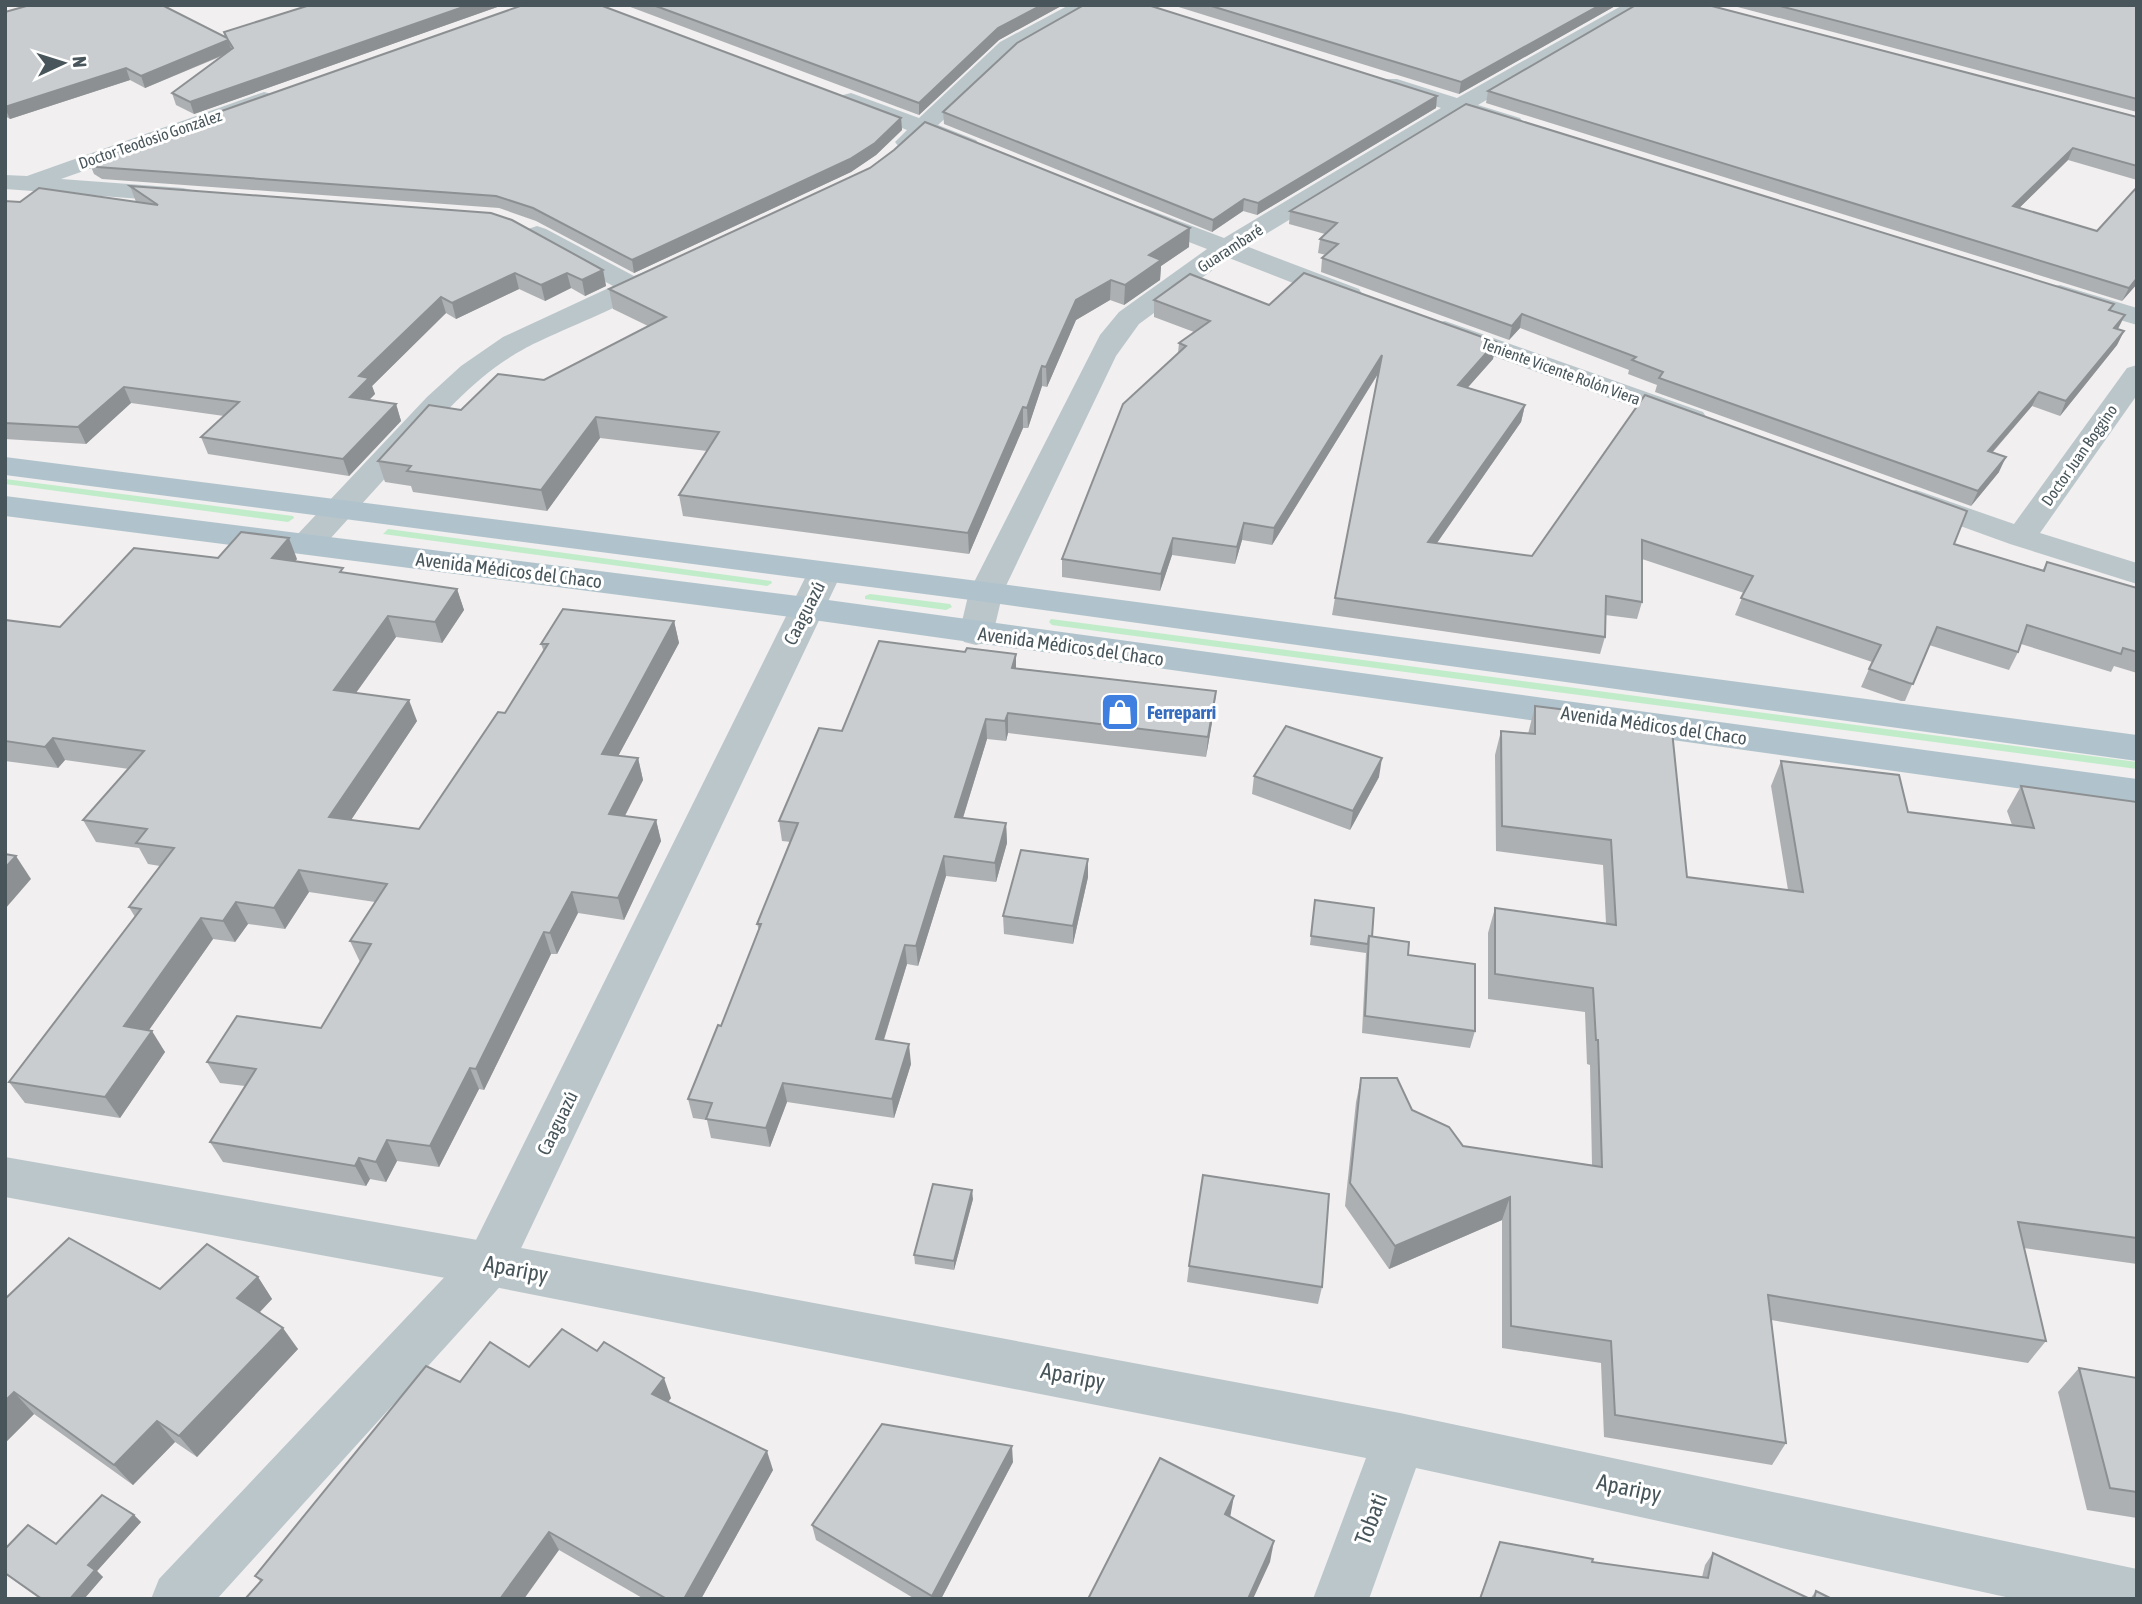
<svg xmlns="http://www.w3.org/2000/svg" width="2142" height="1604" font-family="'Asap Condensed',sans-serif">
	<style>
		.green { fill: #c0ecc9 }
		.lines { fill: none; stroke-linecap: round; stroke-linejoin: round }
		.minor { fill: #bbc6cb; fill-rule: evenodd }
		.tertiary { fill: #bbc6cb; fill-rule: evenodd }
		.primary { fill: #b0c3cc; fill-rule: evenodd }
		.wall { fill: #adb0b3 }
		.shaded-wall { fill: #8d9092 }
		.building { fill: #c9cdd0; stroke: #8d9092; stroke-width: 2 }
		.labels { text-anchor: middle; dominant-baseline: central; stroke-width: 6; stroke-linejoin: round; paint-order: stroke }
		.far-street-label { font-size: 16px; fill: #48565b; stroke: #fff }
		.street-label { font-size: 19px; fill: #48565b; stroke: #fff }
		.shop-label { font-size: 19px; font-weight: bold; fill: #366cbe; stroke: #fff; text-anchor: start }
		.near-street-label { font-size: 23px; fill: #48565b; stroke: #fff }
	</style>
	<rect width="100%" height="100%" fill="#f1efef"/>
	<!-- green -->
	<g class="green">
		<path d="M5,479L293,516L294,518L288,522L5,484Z"/>
		<path d="M388,529L771,581L772,583L767,586L383,534Z"/>
		<path d="M870,594L950,604L952,607L946,610L865,599V596Z"/>
		<path d="M1051,619L2137,762V769L1052,625L1049,622Z"/>
	</g>
	<g class="lines">
		<!-- minor -->
		<g class="minor">
			<path d="M1069,5H1095L1092,9L1016,52L938,125L976,140L980,145L976,150H960L926,137L915,147H899L895,142L907,130L843,105L840,100L843,95L851,93L919,118L1000,42Z"/>
			<path d="M1623,5H1648L1478,105L1520,118L1524,123L1520,128L1512,130L1462,115L1246,246L1359,289L1363,295L1359,301L1349,303L1339,301L1229,258L1139,324L1116,356L1003,592L993,634L988,642L976,645L964,642L959,634L969,592L1100,335L1119,312L1207,249L1132,220L1128,215L1132,210L1141,207L1150,210L1224,238L1441,108L1381,89L1378,84L1381,79H1397L1457,98Z"/>
			<path d="M264,92L272,94L275,99L272,104L61,179L183,188L192,190L195,195L192,200L183,202L5,189V175L27,176Z"/>
			<path d="M537,226L546,229L634,276L658,267L667,269L671,275C660,292 550,334 524,349C478,374 443,414 409,452C379,485 349,518 319,551L307,554L295,551L291,544L295,537L427,397L461,366L503,337L613,286L528,239L524,234L528,229Z"/>
			<path d="M2060,285L2137,308V325L2050,299L2047,293L2050,287Z"/>
			<path d="M1445,321L1703,412L1707,418L1703,424L1692,427L1681,424L1435,335L1431,329L1435,323Z"/>
			<path d="M2137,365V395L2040,533L2137,563V584L2010,544L1905,506L1900,499L1905,492L1916,490L2014,524L2127,368Z"/>
			<path d="M5,1157L489,1242L1400,1413L2137,1569V1599H2015L1416,1468L1369,1599H1313L1366,1458L489,1286L5,1197Z"/>
		</g>
		<!-- tertiary -->
		<path class="tertiary" d="M825,562L837,565L842,572L506,1280L217,1599H151L159,1579L472,1248L808,572L813,565Z"/>
		<!-- primary -->
		<g class="primary">
			<path d="M5,457L986,582L2137,735V761L986,602L5,475Z"/>
			<path d="M5,496L806,597L2137,779V805L806,619L5,516Z"/>
		</g>
	</g>
	<!-- wall -->
	<g class="wall">
		<path d="M310,5H503L194,114L176,105L172,93L222,56L145,88L130,80L10,119L5,116V12L226,37L224,32Z"/>
		<path d="M625,5H1063L999,40L919,115Z"/>
		<path d="M1172,5H1617L1459,94Z"/>
		<path d="M1730,5H2137V112Z"/>
		<path d="M1488,91L2137,117V180L2068,160L2019,208L2097,231L2137,187V284L2122,301L1486,103Z"/>
		<path d="M1437,96L1436,108L1257,215L1243,211L1212,232L944,124L943,112Z"/>
		<path d="M213,114L901,118L902,130L876,155L851,172L634,273L536,221L499,208L102,179L94,174L89,162L214,118Z"/>
		<path d="M130,186L603,270L606,286L585,296L571,288L545,301L519,289L456,319L446,313L372,386L375,394L369,400L396,404L401,421L349,476L208,454L201,437L224,416L131,403L86,444L5,439V201L20,202H136Z"/>
		<path d="M1290,211L2111,311L2118,329L2124,331L2117,345L2060,416L2032,406L1993,452L1999,472L1971,506L1655,392L1657,385L1628,374L1629,370L1520,328L1509,340L1321,272L1322,258L1326,255L1318,253L1320,239L1325,234L1289,224Z"/>
		<path d="M1189,247L1161,266L1160,280L1124,305L1110,300L1076,320L1047,387L1042,386L1028,428H1023L969,554L683,516L679,495L707,451L600,438L547,511L413,492L411,486L385,482L378,461L461,410L544,380L648,326L613,309L609,289Z"/>
		<path d="M1154,300L1269,305L1496,342L1493,359L1467,388L1525,405L1521,422L1437,543L1532,556L1645,395L1954,544L2042,571L2047,562L2137,588V673L2114,666L2111,672L2021,644L2018,652L2009,670L1929,645L1905,701H1901L1861,687L1872,662L1735,615L1744,593L1642,559V602L1637,619L1605,615V637L1600,654L1332,615L1335,598L1378,374L1272,545L1242,540L1235,564L1172,555L1160,591L1062,577V559L1178,353L1179,343L1194,332L1154,317Z"/>
		<path d="M218,558L297,559L295,561L345,573L457,589L464,610L442,643L396,637L356,693L417,721L351,820L419,829L505,713L544,652L541,644L674,621L679,643L618,756L638,758L643,780L625,816L656,820L661,841L624,920L578,913L557,954H551L484,1090L479,1089L439,1167L397,1161L386,1182L370,1179L366,1186L223,1162L210,1142L245,1086L220,1083L207,1062L321,1028L360,962L350,941L375,902L309,892L285,929L248,924L235,942L213,939L149,1030L165,1052L120,1118L25,1103L9,1082L135,917L129,907L160,866L148,864L139,848L96,842L83,820L129,769L65,760L58,768L5,761V620L60,627Z"/>
		<path d="M1016,668L1216,691L1214,711L1206,757L1008,733L1006,741L987,739L963,818L1006,823L1007,843L996,882L946,876L918,966L907,964L884,1040L911,1064L894,1118L787,1102L770,1147L711,1138L707,1120L693,1118L688,1099L721,1026L759,930L757,924L791,842L782,841L779,821L842,731Z"/>
		<path d="M1535,706L1584,720L1687,877L1788,890L1771,786L1781,761L1908,812L2012,825L2007,811L2021,786L2137,802V1264L2024,1248L2046,1341L2028,1363L1771,1320L1786,1443L1772,1465L1604,1437L1601,1363L1502,1348V1220L1389,1269L1345,1206L1356,1102L1361,1078L1412,1110L1463,1146L1592,1165L1590,1065L1587,1064L1585,1012L1488,999V933L1495,908L1606,923L1603,865L1496,851L1495,755L1501,731L1528,734Z"/>
		<path d="M1254,776L1379,777L1350,830L1252,794Z"/>
		<path d="M1088,877L1073,944L1004,934L1003,916Z"/>
		<path d="M1315,900L1372,937L1475,1031L1470,1048L1362,1033L1366,953L1310,945Z"/>
		<path d="M973,1199L954,1270L915,1264L914,1255Z"/>
		<path d="M1189,1266L1322,1287L1318,1304L1187,1282Z"/>
		<path d="M258,1277L272,1299L260,1312L298,1349L197,1457L175,1442L133,1485L34,1414L5,1443V1299L160,1289Z"/>
		<path d="M529,1367L671,1398L668,1402L773,1470L701,1599H644L559,1550L261,1582L255,1576L460,1382Z"/>
		<path d="M2079,1368L2137,1378V1518L2087,1510L2058,1392Z"/>
		<path d="M1013,1462L941,1599H915L816,1540L812,1525Z"/>
		<path d="M134,1515L141,1522L97,1571L103,1577L84,1599H40L5,1574V1549L56,1544Z"/>
		<path d="M1500,1542L1592,1562L1702,1577L1705,1565L1713,1553L1810,1599L1816,1591L1832,1599H1479Z"/>
	</g>
	<!-- shaded-wall -->
	<g class="shaded-wall">
		<path d="M469,5H503L194,114L190,102Z"/>
		<path d="M1042,5H1063L999,40L919,115V103L998,28Z"/>
		<path d="M1600,5H1617L1459,94L1461,82Z"/>
		<path d="M228,40L232,51L145,88L141,76Z"/>
		<path d="M126,68L130,80L10,119L5,108V107Z"/>
		<path d="M1437,96L1436,108L1257,215L1258,203Z"/>
		<path d="M901,118L902,130L876,155L851,172L634,273L632,260Z"/>
		<path d="M2073,148L2068,160L2008,219L2013,206Z"/>
		<path d="M1244,199L1243,211L1212,232L1213,220Z"/>
		<path d="M1190,228L1189,247L1161,266L1160,280L1124,305L1125,285L1149,255Z"/>
		<path d="M603,270L606,286L585,296L582,280Z"/>
		<path d="M515,273L519,289L456,319L452,303Z"/>
		<path d="M567,273L571,288L545,301L541,285Z"/>
		<path d="M2137,278V284L2122,301L2129,288Z"/>
		<path d="M1111,280L1110,300L1076,320L1047,387L1046,367L1076,300Z"/>
		<path d="M441,297L446,313L372,386L375,394L355,414L350,397L359,376Z"/>
		<path d="M1522,314L1520,328L1509,340L1512,326Z"/>
		<path d="M2125,315L2118,329L2114,328Z"/>
		<path d="M2124,331L2117,345L2060,416L2066,401Z"/>
		<path d="M1496,342L1493,359L1455,402L1458,385Z"/>
		<path d="M1382,355L1379,372L1272,545L1274,528Z"/>
		<path d="M1042,366V386L1028,428L1027,408Z"/>
		<path d="M124,387L131,403L86,444L78,427Z"/>
		<path d="M2039,392L2032,406L1981,465L1988,451Z"/>
		<path d="M396,404L401,421L349,476L343,459Z"/>
		<path d="M1525,405L1521,422L1425,560L1428,542Z"/>
		<path d="M1023,407V428L969,554L968,533Z"/>
		<path d="M596,417L600,438L547,511L541,490Z"/>
		<path d="M2006,457L1999,472L1971,506L1978,491Z"/>
		<path d="M1244,523L1242,540L1235,564L1237,547Z"/>
		<path d="M289,538L297,559L281,579L272,558Z"/>
		<path d="M1173,538L1172,555L1160,591L1161,574Z"/>
		<path d="M457,589L464,610L442,643L435,622Z"/>
		<path d="M388,616L396,637L342,712L334,690Z"/>
		<path d="M674,621L679,643L608,775L602,754Z"/>
		<path d="M1016,654V674L1012,668Z"/>
		<path d="M1216,691L1214,711L1206,757L1208,737Z"/>
		<path d="M409,700L417,721L339,838L329,817Z"/>
		<path d="M1008,713V733L1006,741L1005,721Z"/>
		<path d="M986,719L987,739L957,837L955,817Z"/>
		<path d="M53,738L65,760L58,768L45,747Z"/>
		<path d="M638,758L643,780L615,835L609,814Z"/>
		<path d="M1382,758L1379,777L1350,830L1353,811Z"/>
		<path d="M656,820L661,841L624,920L618,898Z"/>
		<path d="M1006,823L1007,843L996,882L995,863Z"/>
		<path d="M16,856L31,879L5,909V868Z"/>
		<path d="M944,856L946,876L918,966L916,946Z"/>
		<path d="M1088,859V877L1073,944V926Z"/>
		<path d="M299,870L309,892L285,929L274,908Z"/>
		<path d="M572,892L578,913L557,954L550,933Z"/>
		<path d="M236,902L248,924L235,942L223,921Z"/>
		<path d="M201,918L213,939L137,1047L124,1026Z"/>
		<path d="M544,932L551,954L484,1090L476,1069Z"/>
		<path d="M905,945L907,964L878,1058L876,1039Z"/>
		<path d="M152,1031L165,1052L120,1118L105,1097Z"/>
		<path d="M909,1044L911,1064L894,1118L892,1099Z"/>
		<path d="M470,1068L479,1089L439,1167L430,1146Z"/>
		<path d="M783,1083L787,1102L770,1147L766,1128Z"/>
		<path d="M387,1140L397,1161L386,1182L376,1162Z"/>
		<path d="M359,1158L370,1179L366,1186L355,1166Z"/>
		<path d="M972,1190L973,1199L954,1270V1261Z"/>
		<path d="M1510,1197L1502,1220L1389,1269L1395,1246Z"/>
		<path d="M258,1277L272,1299L252,1320L237,1298Z"/>
		<path d="M283,1328L298,1349L197,1457L179,1436Z"/>
		<path d="M664,1378L671,1398L659,1414L652,1394Z"/>
		<path d="M14,1392L34,1414L5,1443V1401Z"/>
		<path d="M157,1421L175,1442L133,1485L114,1465Z"/>
		<path d="M1012,1446L1013,1462L941,1599H933L932,1596Z"/>
		<path d="M767,1451L773,1470L701,1599H684Z"/>
		<path d="M1234,1496L1230,1518L1225,1514Z"/>
		<path d="M134,1515L141,1522L97,1571L103,1577L84,1599H70L88,1565Z"/>
		<path d="M549,1532L559,1550L524,1599H500Z"/>
		<path d="M1274,1541L1270,1562L1253,1599H1248Z"/>
	</g>
	<!-- building -->
	<g class="building">
		<path d="M30,5H162L227,38L224,32L310,5H469L190,102L172,93L233,48L228,40L141,76L126,68L5,107V12Z"/>
		<path d="M523,5H600L901,118L875,143L850,159L632,260L533,208L496,196L97,167L89,162L218,117L213,114Z"/>
		<path d="M653,5H1042L998,28L919,103Z"/>
		<path d="M1084,5H1148L1437,96L1258,203L1244,199L1213,220L943,112L1017,43Z"/>
		<path d="M1208,5H1600L1461,82Z"/>
		<path d="M1636,5H1708L2137,117V166L2073,148L2013,206L2097,231L2137,187V278L2129,288L1488,91Z"/>
		<path d="M1776,5H2137V99Z"/>
		<path d="M1466,104L2114,304L2109,310L2125,315L2114,328L2124,331L2066,401L2039,392L1988,451L2006,457L1978,491L1659,378L1663,372L1632,360L1636,357L1522,314L1512,326L1322,258L1338,244L1320,239L1337,223L1290,211Z"/>
		<path d="M925,122L1190,228L1149,255L1161,260L1125,285L1111,280L1076,300L1046,367L1042,366L1027,408L1023,407L968,533L679,495L719,432L596,417L541,490L407,471L411,466L378,461L429,405L461,410L498,374L544,380L666,317L609,289L870,168L894,150Z"/>
		<path d="M130,186L491,213L512,220L603,270L582,280L567,273L541,285L515,273L452,303L441,297L359,376L369,378L350,397L396,404L343,459L201,437L239,402L124,387L78,427L5,423V201L20,202L39,188L158,205Z"/>
		<path d="M1304,273L1496,342L1458,385L1525,405L1428,542L1532,556L1645,395L1967,511L1954,544L2044,571L2047,562L2137,588V652L2123,648L2121,654L2027,625L2018,652L1937,627L1913,684L1909,683L1869,669L1881,645L1741,598L1753,576L1642,540V602L1606,596L1605,637L1335,598L1382,355L1274,528L1244,523L1237,547L1173,538L1161,574L1062,559L1123,404L1186,346L1179,343L1210,321L1154,300L1190,274L1269,305Z"/>
		<path d="M241,532L289,538L272,558L343,568L340,572L457,589L435,622L388,616L334,690L409,700L329,817L419,829L498,712L505,713L548,644H541L563,609L674,621L602,754L638,758L609,814L656,820L618,898L572,892L550,933L544,932L476,1069L470,1068L430,1146L387,1140L376,1162L359,1158L355,1166L210,1142L256,1069L207,1062L237,1016L321,1028L371,944L350,941L387,884L299,870L274,908L236,902L223,921L201,918L124,1026L152,1031L105,1097L9,1082L141,909L129,907L174,848L136,843L147,829L83,820L144,751L53,738L45,747L5,741V620L60,627L134,548L218,558Z"/>
		<path d="M879,641L965,652L967,648L1016,654L1012,668L1216,691L1208,737L1008,713L1005,721L986,719L955,817L1006,823L995,863L944,856L916,946L905,945L876,1039L909,1044L892,1099L783,1083L766,1128L706,1119L712,1103L688,1099L718,1025L721,1026L761,924H757L798,823L779,821L819,728L842,731Z"/>
		<path d="M1535,706L1583,712L1584,720L1672,731L1687,877L1803,892L1781,761L1899,775L1908,812L2034,828L2021,786L2137,802V1238L2018,1222L2046,1341L1768,1295L1786,1443L1615,1415L1611,1341L1511,1326L1510,1197L1395,1246L1350,1183L1361,1078H1397L1412,1110L1449,1127L1463,1146L1602,1167L1598,1040H1596L1593,988L1495,974V908L1616,925L1611,840L1502,826L1501,731L1535,734Z"/>
		<path d="M1286,726L1382,758L1353,811L1254,776Z"/>
		<path d="M1021,850L1088,859L1073,926L1003,916Z"/>
		<path d="M5,854L16,856L5,868Z"/>
		<path d="M1315,900L1374,908L1372,937L1369,936L1368,944L1311,936Z"/>
		<path d="M1369,936L1409,942L1408,955L1475,964V1031L1365,1016Z"/>
		<path d="M1203,1175L1329,1194L1322,1287L1189,1266Z"/>
		<path d="M933,1184L972,1190L954,1261L914,1255Z"/>
		<path d="M69,1238L160,1289L207,1244L258,1277L237,1298L283,1328L179,1436L157,1421L114,1465L14,1392L5,1401V1299Z"/>
		<path d="M562,1329L597,1351L604,1342L664,1378L652,1394L767,1451L684,1599H667L549,1532L500,1599H245L262,1580L255,1576L426,1366L460,1382L490,1342L529,1367Z"/>
		<path d="M2079,1368L2137,1378V1492L2110,1488Z"/>
		<path d="M882,1424L1012,1446L932,1596L812,1525Z"/>
		<path d="M1160,1458L1234,1496L1225,1514L1274,1541L1248,1599H1088Z"/>
		<path d="M102,1495L134,1515L88,1565L95,1570L70,1599H42L5,1573V1549L28,1525L56,1544Z"/>
		<path d="M1500,1542L1593,1559L1592,1562L1708,1578L1713,1553L1810,1599H1480Z"/>
		<path d="M1816,1591L1832,1599H1814Z"/>
	</g>
	<!-- icons -->
	<defs>
		<g id="shop-square" transform="scale(2.0125)"><rect x="-9" y="-9" width="18" height="18" rx="4" fill="#3f7fe0" stroke="#fff"/><path d="M-5-2.5h2.3a2.7 3.5 0 0 1 5.4 0H5L5.5 6h-11ZM-1.5-2.5h3a1.5 2.3 0 0 0-3 0Z" fill="#fff"/></g>
	</defs>
	<g fill-rule="evenodd">
		<use href="#shop-square" x="1120" y="712"/>
	</g>
	<g class="labels">
		<!-- far-street labels -->
		<g class="far-street-label">
			<text transform="translate(150 139) rotate(-19)">Doctor Teodosio González</text>
			<text transform="translate(1230 248) rotate(-33)">Guarambaré</text>
			<text transform="translate(1561 371) rotate(20)">Teniente Vicente Rolón Viera</text>
			<text transform="translate(2079 455) rotate(-55)">Doctor Juan Boggino</text>
		</g>
		<!-- street labels -->
		<g class="street-label">
			<text transform="translate(509 570) rotate(7)">Avenida Médicos del Chaco</text>
			<text transform="translate(804 613) rotate(-63)">Caaguazú</text>
			<text transform="translate(1071 646) rotate(8)">Avenida Médicos del Chaco</text>
			<text transform="translate(1654 725) rotate(8)">Avenida Médicos del Chaco</text>
			<text transform="translate(557 1123) rotate(-64)">Caaguazú</text>
		</g>
		<!-- shop labels -->
		<g class="shop-label">
			<text x="1147" y="712">Ferreparri</text>
		</g>
		<!-- near-street labels -->
		<g class="near-street-label">
			<text transform="translate(516 1269) rotate(11)">Aparipy</text>
			<text transform="translate(1073 1376) rotate(11)">Aparipy</text>
			<text transform="translate(1629 1488) rotate(12)">Aparipy</text>
			<text transform="translate(1371 1519) rotate(-69)">Tobati</text>
		</g>
	</g>
	<!-- border -->
	<rect width="2142" height="1604" fill="none" stroke="#48565b" stroke-width="14"/>
	<!-- north arrow -->
	<g transform="translate(63 63) rotate(86)" stroke="#ffffff" stroke-width="5" paint-order="stroke">
	<path d="M0-5L12 26L0 18L-12 26Z" fill="#48565b"/>
	<text y="-10" font-size="19" font-weight="bold" text-anchor="middle" fill="#48565b">N</text>
	</g>
</svg>
